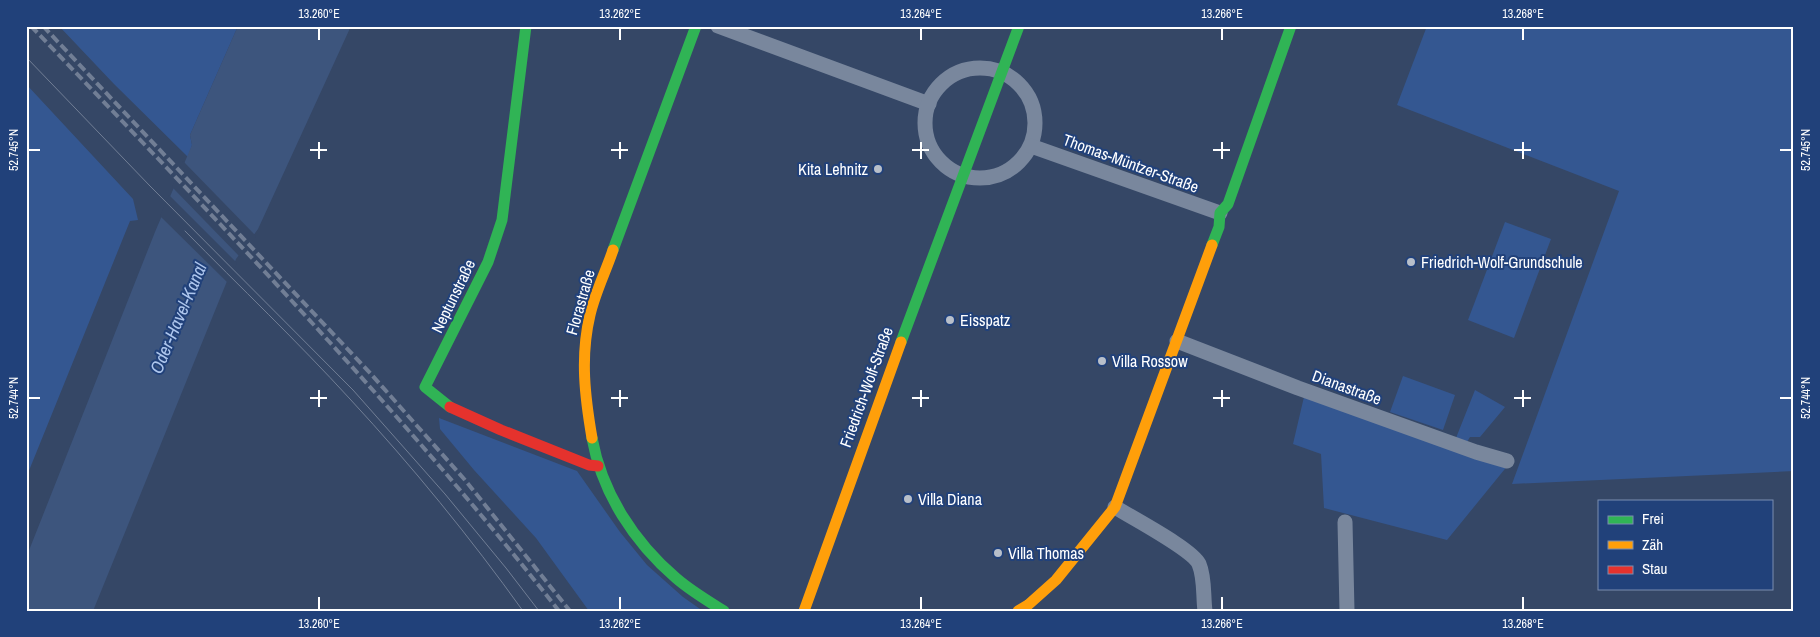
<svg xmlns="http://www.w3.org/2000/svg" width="1820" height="637" font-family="'Archivo Narrow',sans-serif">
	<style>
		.green { fill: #345791 }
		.water { fill: #3d557d }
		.pier { fill: #354766 }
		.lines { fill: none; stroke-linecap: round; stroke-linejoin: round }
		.street { stroke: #79879d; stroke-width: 15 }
		.fast { stroke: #30b455; stroke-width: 11 }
		.slow { stroke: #ff9f0a; stroke-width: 11 }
		.jam { stroke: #e5322d; stroke-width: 11 }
		.tram { stroke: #717e95; stroke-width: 1 }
		.rail { stroke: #717e95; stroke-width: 4; stroke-dasharray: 9 4; stroke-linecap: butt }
		.ticks { fill: none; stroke: #fff; stroke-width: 2 }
		.poi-dot { fill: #b8bfc9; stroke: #21417a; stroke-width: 2 }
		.labels { text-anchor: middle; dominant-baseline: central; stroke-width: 4; stroke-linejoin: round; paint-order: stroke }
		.street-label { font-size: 16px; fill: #fff; stroke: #21417a }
		.poi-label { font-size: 16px; fill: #fff; stroke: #21417a; text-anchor: start }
		.water-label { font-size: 18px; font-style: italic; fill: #aec6ed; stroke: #21417a }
		.neatline { fill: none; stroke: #fff; stroke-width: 2 }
		.ticks-label { font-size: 12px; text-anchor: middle; fill: #fff }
	</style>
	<rect width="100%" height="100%" fill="#354766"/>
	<!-- green -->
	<g class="green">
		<path d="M59,26H238L190,135L192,145L188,157L114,84Z"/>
		<path d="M1427,26H1794V471L1512,484L1619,191L1397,105Z"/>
		<path d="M26,84L133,199L138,220L130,221L26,478Z"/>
		<path d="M1505,222L1551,239L1514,338L1468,320Z"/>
		<path d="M1403,376L1455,395L1443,430L1390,412Z"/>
		<path d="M1307,384L1456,438L1475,390L1505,407L1480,437H1470L1467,442L1513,459L1447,540L1324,508L1321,454L1293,444Z"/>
		<path d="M439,418L577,471L620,532L647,565L683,597L703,611H589L536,538L474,470L440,429Z"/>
	</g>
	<!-- water -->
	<path class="water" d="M238,26H351L258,229L236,259L93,611H26V558L155,232L192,145L190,135Z"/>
	<!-- pier -->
	<g class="pier">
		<path d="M183,161L256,236L240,257L172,187Z"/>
		<path d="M169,195L237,263L229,284L160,216Z"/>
	</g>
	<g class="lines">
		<!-- street -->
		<g class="street">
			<path d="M718,26L929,104"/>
			<circle cx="980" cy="123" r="55"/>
			<path d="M1031,146L1220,213"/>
			<path d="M1177,341L1298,388L1476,452L1507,461"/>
			<path d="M1115,507C1132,518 1192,549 1199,564C1205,578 1203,596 1205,611"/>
			<path d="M1345,522L1347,611"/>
		</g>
		<!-- fast -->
		<g class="fast">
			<path d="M1212,245L1219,227L1220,213L1228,204L1291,26"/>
			<path d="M613,250L696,26"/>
			<path d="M901,342L1019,26"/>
			<path d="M450,407L425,387L488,262L502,220L526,26"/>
			<path d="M592,438C602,493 634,542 676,578C691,591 708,601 724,611"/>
		</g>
		<!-- slow -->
		<g class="slow">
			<path d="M592,438C585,397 580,357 590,315C595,293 606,271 613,250"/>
			<path d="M804,611L901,342"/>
			<path d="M1018,611L1028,605L1056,580L1115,507L1212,245"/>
		</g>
		<!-- jam -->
		<path class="jam" d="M450,407L501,430L589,465L598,466"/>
		<!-- tram -->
		<g class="tram">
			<path d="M26,57L150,186L353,390L445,494L506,568L539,611"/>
			<path d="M185,231C240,287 297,341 350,399C412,466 470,537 523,611"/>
		</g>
		<!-- rail -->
		<g class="rail">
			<path d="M31,26C213,216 396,404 559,611"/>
			<path d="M43,26L371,374L465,480L570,611"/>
		</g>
	</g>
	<!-- ticks -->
	<path class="ticks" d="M319,28V40M620,28V40M921,28V40M1222,28V40M1523,28V40M319,142V159M620,142V159M921,142V159M1222,142V159M1523,142V159M28,150H40M310,150H327M611,150H628M912,150H929M1213,150H1230M1514,150H1531M1780,150H1792M319,390V407M620,390V407M921,390V407M1222,390V407M1523,390V407M28,398H40M310,398H327M611,398H628M912,398H929M1213,398H1230M1514,398H1531M1780,398H1792M319,597V610M620,597V610M921,597V610M1222,597V610M1523,597V610"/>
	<!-- markers -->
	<g class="poi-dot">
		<circle cx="878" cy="169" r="5"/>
		<circle cx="1411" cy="262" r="5"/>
		<circle cx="950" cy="320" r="5"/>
		<circle cx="1102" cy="361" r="5"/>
		<circle cx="908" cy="499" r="5"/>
		<circle cx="998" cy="553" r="5"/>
	</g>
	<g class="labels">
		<!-- street labels -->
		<g class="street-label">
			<text transform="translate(1131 163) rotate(20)">Thomas-Müntzer-Straße</text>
			<text transform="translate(453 296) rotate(-64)">Neptunstraße</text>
			<text transform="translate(580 302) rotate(-74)">Florastraße</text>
			<text transform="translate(866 387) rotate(-70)">Friedrich-Wolf-Straße</text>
			<text transform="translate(1347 387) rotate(20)">Dianastraße</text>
		</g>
		<!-- poi labels -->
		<g class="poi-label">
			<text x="868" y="169" text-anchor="end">Kita Lehnitz</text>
			<text x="1421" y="262">Friedrich-Wolf-Grundschule</text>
			<text x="960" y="320">Eisspatz</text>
			<text x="1112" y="361">Villa Rossow</text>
			<text x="918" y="499">Villa Diana</text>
			<text x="1008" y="553">Villa Thomas</text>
		</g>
		<!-- water labels -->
		<g class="water-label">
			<text transform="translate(178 318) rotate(-67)">Oder-Havel-Kanal</text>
		</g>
	</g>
	<!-- border -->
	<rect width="1820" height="637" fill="none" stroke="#21417a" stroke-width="55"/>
	<!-- legend -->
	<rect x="1598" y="500" width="175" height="90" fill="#21417a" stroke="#7a8daf"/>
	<rect x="1608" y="516" width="25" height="8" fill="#30b455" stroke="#7a8daf"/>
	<text x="1642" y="524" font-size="15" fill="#ffffff">Frei</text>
	<rect x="1608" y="541" width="25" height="8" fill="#ff9f0a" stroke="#7a8daf"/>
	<text x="1642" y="550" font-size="15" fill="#ffffff">Zäh</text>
	<rect x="1608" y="566" width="25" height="8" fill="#e5322d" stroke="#7a8daf"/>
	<text x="1642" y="574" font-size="15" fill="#ffffff">Stau</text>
	<rect x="28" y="28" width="1764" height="582" class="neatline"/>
	<g class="ticks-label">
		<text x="319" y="18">13.260°E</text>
		<text x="620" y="18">13.262°E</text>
		<text x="921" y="18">13.264°E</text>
		<text x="1222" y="18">13.266°E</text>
		<text x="1523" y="18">13.268°E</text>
		<text transform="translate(14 150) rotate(-90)" y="4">52.745°N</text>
		<text transform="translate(1806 150) rotate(-90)" y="4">52.745°N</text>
		<text transform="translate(14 398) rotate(-90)" y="4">52.744°N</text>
		<text transform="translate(1806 398) rotate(-90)" y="4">52.744°N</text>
		<text x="319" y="628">13.260°E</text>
		<text x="620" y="628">13.262°E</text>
		<text x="921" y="628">13.264°E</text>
		<text x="1222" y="628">13.266°E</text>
		<text x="1523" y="628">13.268°E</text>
	</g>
</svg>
